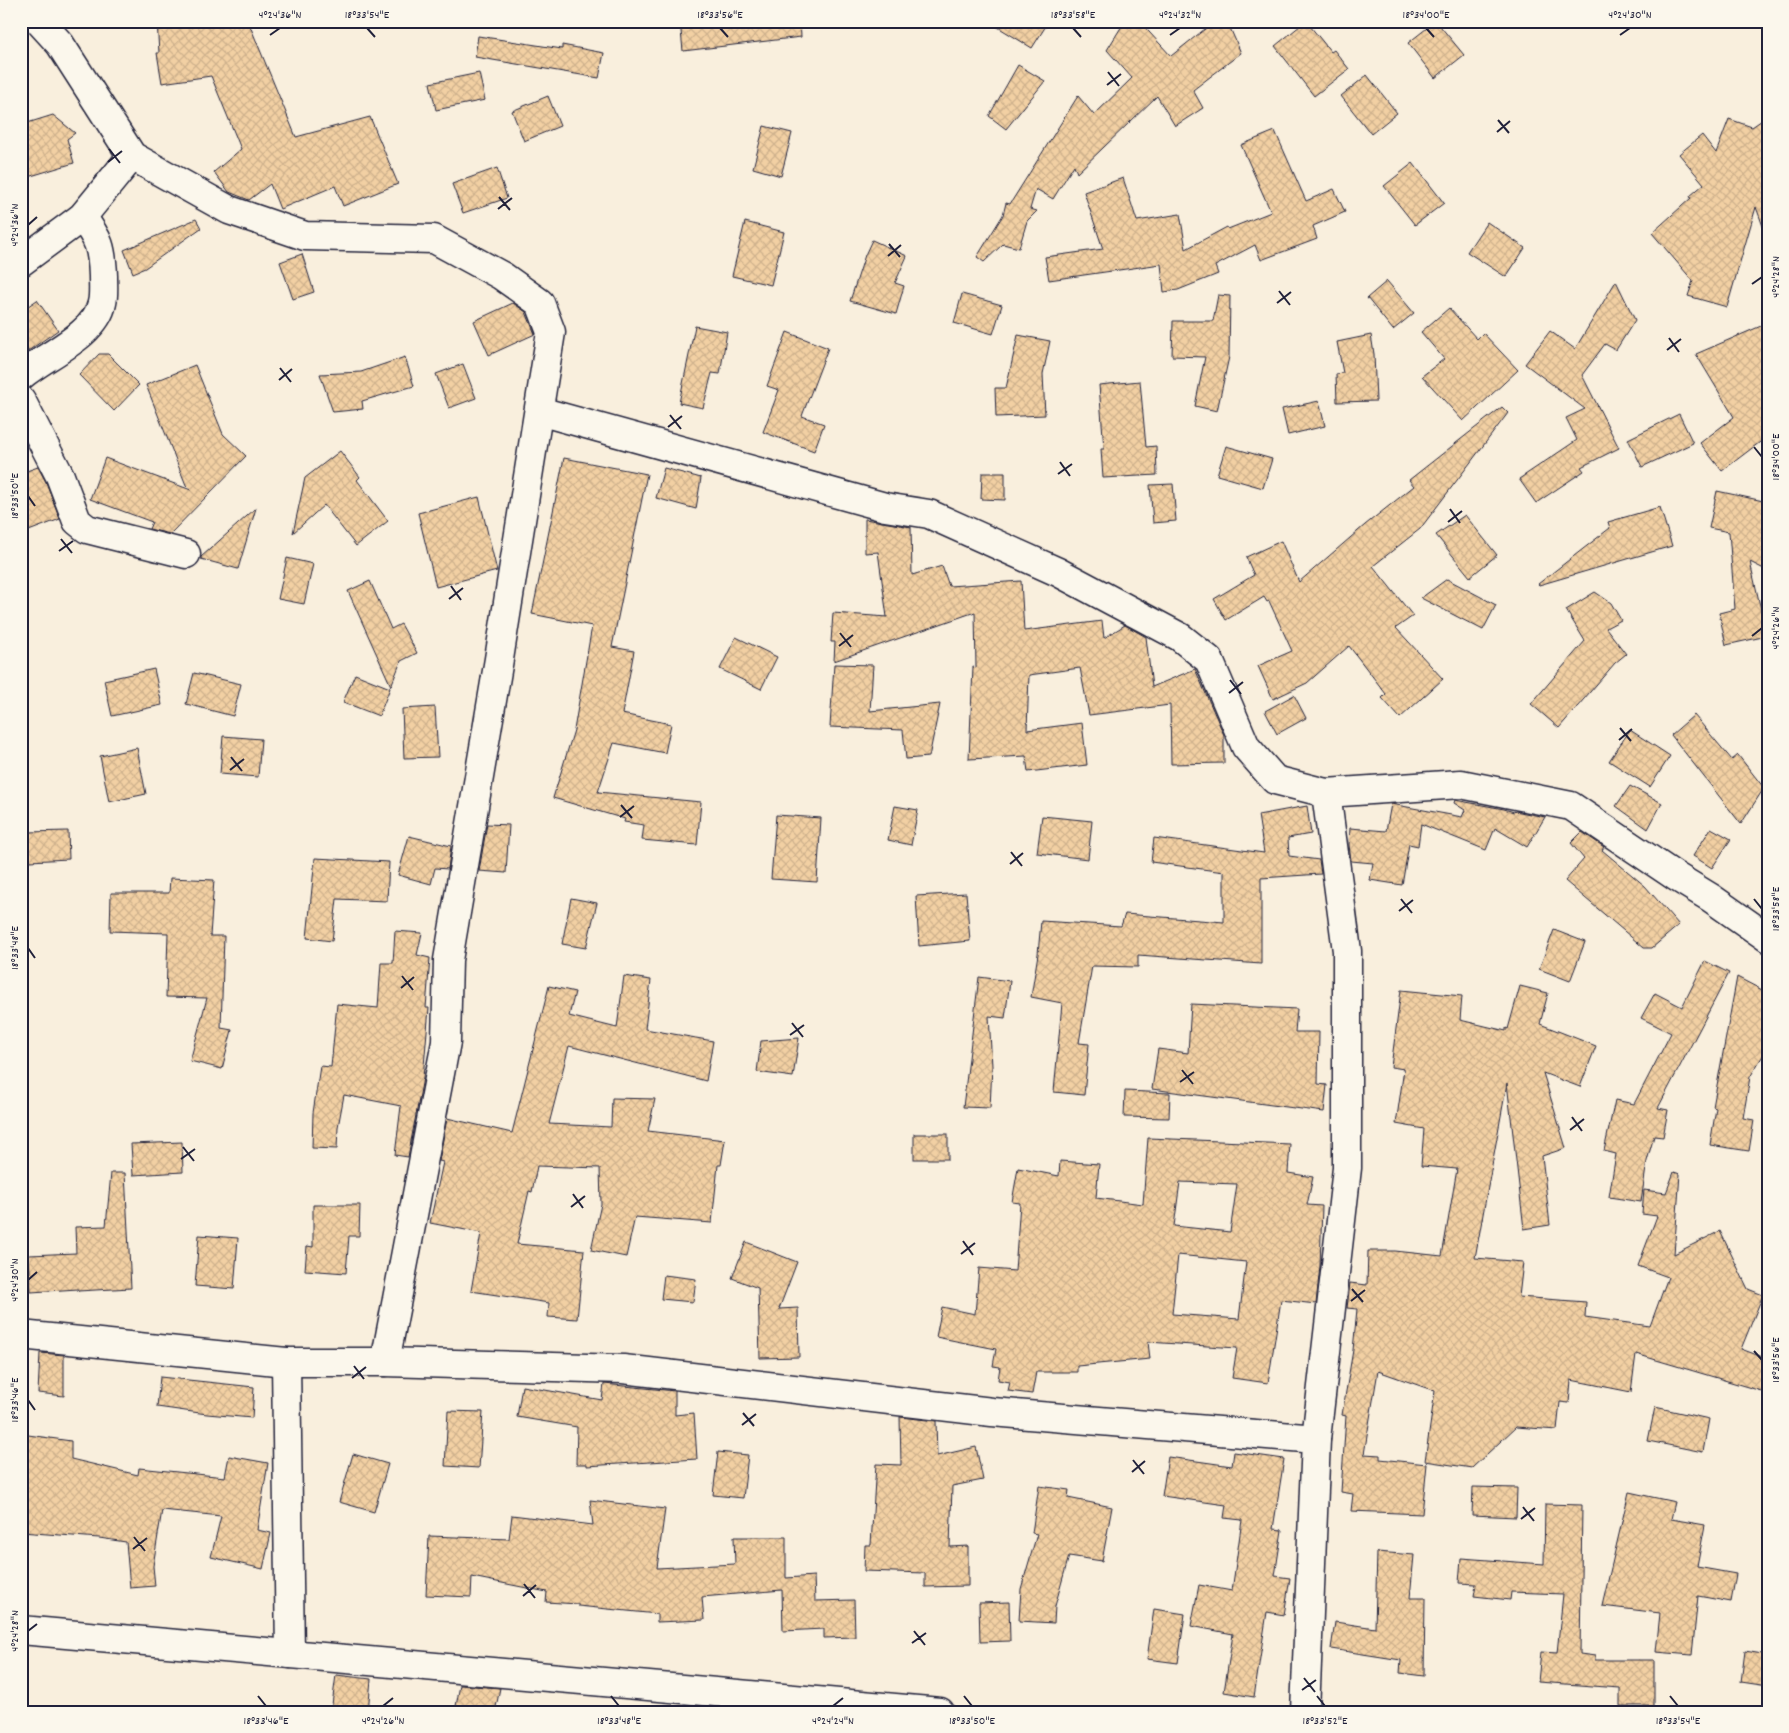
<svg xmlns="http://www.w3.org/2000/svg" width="1789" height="1733" font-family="Dekko,sans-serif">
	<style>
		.building { fill: url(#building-cross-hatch); stroke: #22223b; fill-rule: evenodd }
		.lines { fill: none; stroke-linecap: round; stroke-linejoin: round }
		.minor-casing { stroke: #22223b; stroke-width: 31 }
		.minor { stroke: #fbf7ec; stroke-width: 28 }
		.ticks { fill: none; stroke: #22223b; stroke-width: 2 }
		.neatline { fill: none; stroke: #22223b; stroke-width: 2 }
		.ticks-label { font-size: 12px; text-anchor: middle; fill: #22223b }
	</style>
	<defs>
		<pattern id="building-cross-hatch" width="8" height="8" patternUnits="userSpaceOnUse" patternTransform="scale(1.25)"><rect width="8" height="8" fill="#f2d0a3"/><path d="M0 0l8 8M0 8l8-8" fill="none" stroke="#cfb28d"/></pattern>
	</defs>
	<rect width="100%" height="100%" fill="#f9efdd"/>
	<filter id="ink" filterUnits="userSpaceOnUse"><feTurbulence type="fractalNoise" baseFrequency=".02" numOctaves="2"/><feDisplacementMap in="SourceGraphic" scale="10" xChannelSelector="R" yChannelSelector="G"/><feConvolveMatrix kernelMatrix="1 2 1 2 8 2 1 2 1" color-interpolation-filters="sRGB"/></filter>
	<g filter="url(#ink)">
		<!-- building -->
		<g class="building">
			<path d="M157,21H248L296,137L370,117L398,184L343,206L335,186L280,209L270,184L249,200L229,192L214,172L241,149L211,76L162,83L157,53H159Z"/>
			<path d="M680,21H800L801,37L683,51Z"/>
			<path d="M988,21H1049L1032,48Z"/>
			<path d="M1125,21H1139L1171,56L1215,21H1227L1241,53L1193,90L1203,108L1175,126L1157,96L1077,173L1074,165L1053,199L1036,189L1030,209L1037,211L1027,221L1019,248L1003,244L984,262L977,257L1003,215L1006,203L1010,204L1078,96L1094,115L1132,78L1107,50Z"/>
			<path d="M1306,21L1331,52L1334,50L1349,69L1314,96L1275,46Z"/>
			<path d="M1436,21L1464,55L1435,78L1408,43Z"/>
			<path d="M478,36L562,49V45L604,53L599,78L475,57Z"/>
			<path d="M1018,65L1045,81L1006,129L989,116Z"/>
			<path d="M479,73L485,100L436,110L430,83Z"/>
			<path d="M1367,75L1397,113L1371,134L1341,96Z"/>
			<path d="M548,96L560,126L524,141L512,111Z"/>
			<path d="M53,115L75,133L67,139L74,163L21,179V125Z"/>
			<path d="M1768,116V229H1764L1756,207L1727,307L1688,296L1693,281L1652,233L1691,198L1690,196L1704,184L1679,154L1702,135L1716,153L1729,119L1752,127Z"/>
			<path d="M764,126L792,133L781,176L753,168Z"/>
			<path d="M1275,131L1306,201L1334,189L1345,212L1313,226L1317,239L1261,260L1255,245L1215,266L1218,274L1178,290L1164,292L1161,264L1049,280L1045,257L1103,249L1084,192L1123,178L1137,221L1180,214L1186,249L1227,227L1228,229L1271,212L1241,145Z"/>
			<path d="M1413,163L1444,203L1415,225L1384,186Z"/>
			<path d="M497,168L507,198L463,213L452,184Z"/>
			<path d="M196,219L201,228L145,268L133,273L124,250Z"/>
			<path d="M745,222L784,232L771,285L732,276Z"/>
			<path d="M1487,222L1525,248L1506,277L1467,252Z"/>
			<path d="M872,240L907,256L895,283L904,286L896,314L850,301L865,255Z"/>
			<path d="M302,254L314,292L293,299L280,262Z"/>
			<path d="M1387,281L1414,313L1393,330L1367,298Z"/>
			<path d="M1616,281L1635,320L1616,350L1605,344L1582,375L1619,448L1581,467L1584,471L1536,503L1519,479L1577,440L1566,418L1585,409L1525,364L1550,331L1575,349Z"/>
			<path d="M962,294L1002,305L993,334L954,323Z"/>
			<path d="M1218,295L1230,296L1229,357L1217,411L1195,406L1205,357L1172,356L1173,321H1213Z"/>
			<path d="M37,300L58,330L21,356V311Z"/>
			<path d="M513,303L526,312L535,334L489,355L474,321Z"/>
			<path d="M1449,308L1477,339L1483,333L1518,370L1463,421L1422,376L1444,359L1421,332Z"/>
			<path d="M1768,323V436L1722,471L1700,443L1734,417L1696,354Z"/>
			<path d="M695,326L727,332L720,374L712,373L703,408L679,403Z"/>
			<path d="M787,332L828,348L802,416L824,424L814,451L763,432L779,390L767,386Z"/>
			<path d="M1018,335L1050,341L1043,374L1045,415L996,417L995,388H1006Z"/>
			<path d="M1371,335L1374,354L1376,401L1337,402L1336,374L1343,373L1337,342Z"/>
			<path d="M99,354H108L139,385L114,411L79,375Z"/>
			<path d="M405,357L414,386L362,401L363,409L333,412L320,374L361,372Z"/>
			<path d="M463,364L476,398L449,408L436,374Z"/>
			<path d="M195,365L223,434L246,456L170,534L149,529L152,522L90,499L105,458L191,490L186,485L146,385Z"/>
			<path d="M1140,381L1146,447L1156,446L1157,475L1103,478L1101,449H1104L1099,385Z"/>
			<path d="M1319,401L1325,426L1288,435L1282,409Z"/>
			<path d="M1502,407L1508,413L1420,529L1373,566L1413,616L1396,628L1443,679L1400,718L1382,698L1386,694L1349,646L1307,683L1273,699L1258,666L1292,651L1269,601L1267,602L1264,597L1226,620L1214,599L1254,575L1246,557L1281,541L1299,582L1365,525L1414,486L1409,480Z"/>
			<path d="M1679,414L1693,443L1642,467L1628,439Z"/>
			<path d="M1226,446L1272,459L1263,488L1217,475Z"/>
			<path d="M340,451L360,477L357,480L388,521L356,546L324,505L293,533L305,478Z"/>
			<path d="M564,458L647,474L612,647L634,651L622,714L671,724L665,753L614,743L598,792L701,802L697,845L642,840L644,825L624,822L625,819L553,798L574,730L592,626L532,614Z"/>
			<path d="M38,467L46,482L60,519L21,534V473Z"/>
			<path d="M664,468L701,478L696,509L656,498Z"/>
			<path d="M982,473H1005V500L981,499Z"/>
			<path d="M1173,484L1176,521L1153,523L1150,485Z"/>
			<path d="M1717,491L1768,502V571L1750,562L1767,636L1726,645L1719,613L1735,609L1729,532L1709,528Z"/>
			<path d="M479,497L497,571L436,587L418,513Z"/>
			<path d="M1660,507L1672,546L1539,585L1538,584L1610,528L1608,522Z"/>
			<path d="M256,508L238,569L201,559V557Z"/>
			<path d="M1465,515L1497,555L1470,577L1436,535Z"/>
			<path d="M865,519L911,527L912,575L942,566L949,586L1021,581L1024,631L1102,621L1104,638L1125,625L1146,637L1152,687L1195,669L1224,735V763L1171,764L1170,705L1089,715L1080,668L1029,675L1027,730L1082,723L1087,765L1028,772L1026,756L969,759L973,667L976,668L975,612L834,661L835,642H831L833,613L887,617L878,552L865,553Z"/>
			<path d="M287,558L313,564L304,604L278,599Z"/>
			<path d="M1447,579L1496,605L1483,630L1421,598Z"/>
			<path d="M370,581L391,629L401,624L417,653L401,661L391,686L348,591Z"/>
			<path d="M1595,592L1611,603L1621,620L1606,628L1626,654L1615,663L1559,728L1531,704L1585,641L1566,610Z"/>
			<path d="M736,637L777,657L761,689L720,669Z"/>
			<path d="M834,664L873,665L870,711L940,704L929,757L906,759L903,730L830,727Z"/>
			<path d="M154,669L162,705L112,716L104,680Z"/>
			<path d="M194,673L241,684L233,716L186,704Z"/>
			<path d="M355,674L390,688L379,716L343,702Z"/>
			<path d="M1294,695L1306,718L1277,734L1265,711Z"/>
			<path d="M435,707L438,757L404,758L402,709Z"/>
			<path d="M1694,715L1732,760L1738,755L1764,788L1741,824L1671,735Z"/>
			<path d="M1630,730L1670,756L1650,787L1609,761Z"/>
			<path d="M223,736L261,739L258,777L220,774Z"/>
			<path d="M137,748L146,794L109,802L100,756Z"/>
			<path d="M1630,786L1662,803L1648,829L1616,806Z"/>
			<path d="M1455,800L1504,809L1514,812L1515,811L1545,817L1527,847L1495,828L1486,850L1421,824L1418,846L1409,844L1402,885L1370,880L1373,863L1351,861L1349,845L1350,828L1386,831L1391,804L1462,817L1465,810L1454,803Z"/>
			<path d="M895,806L918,810L911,845L888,840Z"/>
			<path d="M1307,806L1311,834L1288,838L1289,856L1319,860L1321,874L1261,878V964L1138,955V967L1092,966L1079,1043L1089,1044L1084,1095L1054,1092L1062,1003L1031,997L1038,954L1041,921L1121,926L1125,914L1224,922V872L1151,862L1154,838L1264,853L1258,815Z"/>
			<path d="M776,815L821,818L817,882L771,879Z"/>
			<path d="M1042,816L1092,821L1088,859L1037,853Z"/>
			<path d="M487,824L509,825L506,873L479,871Z"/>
			<path d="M1711,828L1731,839L1712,868L1693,856Z"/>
			<path d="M68,831L69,859L29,861L28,832Z"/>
			<path d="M1582,832L1604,847L1602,850L1645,886L1679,925L1652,948H1644L1565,881L1584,859L1571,843Z"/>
			<path d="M409,836L451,846L448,869L435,868L431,884L398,875Z"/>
			<path d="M315,858L389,862L387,901L337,899L332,941L307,938Z"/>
			<path d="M170,878L214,880L210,936H224L221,1028L232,1030L222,1069L190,1061L207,998L166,997L168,933L110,931L111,893H169Z"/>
			<path d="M966,893L970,941L919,946L916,896Z"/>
			<path d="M571,898L597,903L586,948L562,944Z"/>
			<path d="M1554,930L1585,942L1570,981L1539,969Z"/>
			<path d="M395,931L422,933L417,955L430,958L426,1008H429L423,1078L408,1157L395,1155L401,1106L344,1095L338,1127L337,1149L312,1148L313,1113L320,1066L331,1067L337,1004L378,1008L381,963H393Z"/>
			<path d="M1705,961L1729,973L1658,1108L1668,1110L1663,1137L1654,1136L1647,1161L1641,1202L1609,1197L1616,1154L1604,1151L1615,1100L1634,1104L1671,1033L1641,1018L1655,993L1682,1007Z"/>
			<path d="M624,976L651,980L645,1029L713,1041L706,1081L569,1046L549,1124L611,1127L612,1098L655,1099L648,1131L725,1140L721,1165H718L712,1223L635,1217L626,1257L591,1250L601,1204L600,1168L537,1166L532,1192L529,1191L517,1244L584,1250L577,1319L548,1317L549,1303L471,1291L481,1233L430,1223L443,1162L439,1161L447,1118L512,1133L549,986L575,992L569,1016L617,1028Z"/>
			<path d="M979,977L1010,981L1005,1018L989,1016L992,1066L990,1108L963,1107Z"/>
			<path d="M1737,977L1768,993V1047L1750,1077L1743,1118L1754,1120L1749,1151L1710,1145L1716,1108L1713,1107Z"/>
			<path d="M1520,986L1548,993L1540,1024L1596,1046L1580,1087L1543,1073L1566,1148L1542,1156L1550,1225L1524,1229L1507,1083L1475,1258L1523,1262L1519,1297L1586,1302L1585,1317L1650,1326L1668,1277L1638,1266L1657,1216L1642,1214L1644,1190L1666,1193L1674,1172L1680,1174L1674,1254L1720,1231L1748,1289L1763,1295L1741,1349L1768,1359V1393L1636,1354L1631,1392L1571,1380L1569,1403L1560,1402L1557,1430L1516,1427L1472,1468L1425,1461L1435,1391L1378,1371L1364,1454L1380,1455V1459L1427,1464L1422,1514L1351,1511L1353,1494L1341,1492L1346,1416L1342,1415L1353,1350L1357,1309L1347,1308L1350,1283L1367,1285L1368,1251H1395L1442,1256L1457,1169L1421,1166L1424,1129L1396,1124L1404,1069L1391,1067L1401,990L1462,996L1460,1020L1506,1031V1028L1508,1029Z"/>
			<path d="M1191,1004L1297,1009L1295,1032H1319L1318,1084L1327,1085L1324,1112L1152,1089L1158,1049L1188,1053Z"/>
			<path d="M799,1038L793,1077L757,1072L761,1041Z"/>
			<path d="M1125,1091L1170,1093L1169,1118L1124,1117Z"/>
			<rect x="914" y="1134" width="34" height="25"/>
			<path d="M1148,1138L1290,1144L1288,1173L1313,1177L1307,1205L1322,1206L1320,1266L1316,1304L1281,1300L1268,1383L1232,1378L1237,1348L1148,1342L1150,1359L1077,1366V1372H1036L1032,1394L1008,1391L1010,1382L998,1380L1000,1367L993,1366L996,1349L936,1337L942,1307L975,1314L979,1268L1015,1271L1020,1203L1012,1202L1018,1168L1059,1176L1060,1161L1099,1164L1096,1198L1143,1204ZM1180,1182L1237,1184L1230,1232L1174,1226ZM1178,1255L1246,1262L1239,1319L1172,1314Z"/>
			<path d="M182,1142L183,1172L133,1175L131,1144Z"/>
			<path d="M111,1173H125L131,1288L78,1291V1289L31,1292L29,1255L76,1253L75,1227L106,1226Z"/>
			<path d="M313,1205H360L359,1236H349L346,1273L305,1270L307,1246L313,1247Z"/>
			<path d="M199,1235L238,1238L234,1289L195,1286Z"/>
			<path d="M746,1242L797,1262L779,1309L798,1308L799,1357L760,1358L758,1288L732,1278Z"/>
			<path d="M664,1275L696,1279L693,1302L661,1299Z"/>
			<path d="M40,1353L64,1355V1396L38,1393Z"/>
			<path d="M160,1377L254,1387L252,1418L207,1414L157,1407Z"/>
			<path d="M604,1384L675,1391V1415L694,1413L697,1459L587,1466V1464H576L577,1427L517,1417L522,1386L602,1400Z"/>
			<path d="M1655,1407L1709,1419L1703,1452L1648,1441Z"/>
			<path d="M448,1411L483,1412L479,1468L445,1466Z"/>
			<path d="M900,1417L936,1421L937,1456L976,1447L983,1480L952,1486L950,1547L968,1546V1586L925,1587V1573L864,1571L865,1545H871L876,1464L901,1465Z"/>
			<path d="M21,1434L71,1441V1459L138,1475L139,1468L225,1477L229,1456L268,1463L257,1530L271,1533L263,1569L211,1557L221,1516L162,1510L153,1566L155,1586L130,1588L126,1542L99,1538L21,1532Z"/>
			<path d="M718,1452L748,1455L743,1498L713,1495Z"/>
			<path d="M1234,1452L1284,1459L1273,1529L1282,1530L1275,1576L1290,1578L1284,1615L1267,1612L1254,1697L1224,1692L1233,1634L1191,1626L1199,1585L1232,1591L1242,1520L1224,1518L1226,1505L1162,1496L1168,1457L1232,1466Z"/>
			<path d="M353,1454L388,1464L374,1512L339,1502Z"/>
			<path d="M1039,1486L1069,1490L1068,1498L1112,1507L1102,1561L1069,1556L1055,1606L1054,1623L1019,1621L1021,1589L1037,1534L1032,1533Z"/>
			<path d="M1473,1487L1517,1488L1516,1517L1472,1515Z"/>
			<path d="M1629,1492L1675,1502L1671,1519L1705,1525L1697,1567L1736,1574L1731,1602L1698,1596L1692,1655L1656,1652L1660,1613L1602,1606Z"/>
			<path d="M590,1500L665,1509L657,1568L735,1564L734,1537H786V1578L814,1576L815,1601L854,1600L855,1637L824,1638V1629L783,1631L782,1590L702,1597L704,1620L657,1622V1614L578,1606V1604L546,1602L547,1592L472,1577L471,1597L426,1595L429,1536L509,1539L512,1515L593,1525Z"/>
			<path d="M1545,1504L1582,1505L1580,1654L1595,1656V1660H1654V1706H1620V1688L1538,1682L1541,1652L1557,1653L1563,1594L1511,1592L1510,1600L1474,1596L1476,1584L1459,1583L1461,1558L1544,1564Z"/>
			<path d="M1377,1552L1414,1555L1410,1598H1425L1424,1676L1400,1673L1401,1660L1331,1649L1335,1622L1375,1628Z"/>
			<path d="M1009,1602L1010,1641L980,1642L979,1603Z"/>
			<path d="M1154,1609L1185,1614L1178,1663L1147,1659Z"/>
			<path d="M1745,1651L1768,1655V1686L1741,1682Z"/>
			<path d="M336,1675L371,1679L368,1712H331Z"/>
			<path d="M460,1685L500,1688L495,1712L456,1706Z"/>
		</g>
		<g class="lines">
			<!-- minor casing -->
			<g class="minor-casing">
				<g id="minor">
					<path d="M39,21L60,44L132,156L229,210L305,236L434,239L502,276L540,303L551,332L499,659L448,960L446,1042L385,1362"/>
					<path d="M21,262L82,217L132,156"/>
					<path d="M21,376C44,356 96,335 102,303C104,295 103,285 103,276C102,248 99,239 82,217"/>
					<path d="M21,400L60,476L77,521L87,529L186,554"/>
					<path d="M539,411L885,507L929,514L1058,572L1180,637L1209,660L1246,747L1275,780L1326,793L1461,784L1571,806L1675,876L1711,898L1768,938"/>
					<path d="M21,1335L286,1362H385L623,1369L992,1412L1316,1439"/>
					<path d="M286,1362L290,1654"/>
					<path d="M21,1630L940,1712"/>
					<path d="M1305,1712L1316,1439L1347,1168V951L1326,793"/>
				</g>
			</g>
			<!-- minor -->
			<use href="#minor" class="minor"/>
		</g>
	</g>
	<!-- ticks -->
	<path class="ticks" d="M367,28L375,37M720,28L728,37M1073,28L1081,37M1426,28L1434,37M270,35L280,28M1170,35L1180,28M1620,35L1630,28M1108,72L1119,86M1107,85L1121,74M1498,120L1509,133M1497,132L1510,121M109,149L120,163M108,162L122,151M499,197L510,210M498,209L512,198M28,225L37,217M889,244L900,257M888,256L901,245M1752,284L1762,277M1279,291L1290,305M1277,303L1291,292M1669,338L1679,352M1667,350L1681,339M280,368L291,382M279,380L292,369M670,415L681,429M668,427L682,416M1754,447L1762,457M1060,462L1070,476M1058,474L1072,464M28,496L35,506M1450,509L1460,523M1448,522L1462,511M61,539L72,553M59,551L73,541M451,586L461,600M449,599L463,588M840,633L851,647M1752,636L1762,628M839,646L853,635M1230,680L1241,694M1229,693L1243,682M1620,728L1631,741M1619,740L1632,729M231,757L242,771M230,770L244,759M621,805L632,818M620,817L634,806M1011,852L1022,866M1010,864L1023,853M1401,899L1412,913M1754,899L1762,909M1399,911L1413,900M28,948L35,958M402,976L413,990M401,988L414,977M792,1023L803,1037M790,1035L804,1025M1182,1070L1193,1084M1180,1082L1194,1072M1572,1117L1582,1131M1570,1130L1584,1119M183,1147L194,1161M181,1159L195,1149M573,1194L583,1208M571,1207L585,1196M963,1241L973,1255M961,1254L975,1243M28,1280L37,1272M1352,1289L1363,1302M1351,1301L1365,1290M1754,1351L1762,1360M354,1366L364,1379M352,1378L366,1367M28,1400L35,1410M743,1413L754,1426M742,1425L756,1414M1133,1460L1144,1474M1132,1472L1145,1461M1523,1507L1534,1521M1521,1519L1535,1508M134,1537L145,1551M133,1549L147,1538M524,1584L535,1598M523,1596L536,1585M28,1631L37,1624M914,1631L925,1645M912,1643L926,1633M1304,1678L1315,1692M1302,1690L1316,1680M258,1696L266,1706M611,1696L619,1706M964,1696L972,1706M1317,1696L1325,1706M1670,1696L1678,1706M383,1706L393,1698M833,1706L843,1698"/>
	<!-- margin -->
	<rect width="1789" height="1733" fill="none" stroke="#fbf7ec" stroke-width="55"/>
	<rect x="28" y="28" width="1734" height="1678" class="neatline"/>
	<g class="ticks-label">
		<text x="280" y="18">4°24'36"N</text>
		<text x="367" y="18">18°33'54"E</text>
		<text x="720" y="18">18°33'56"E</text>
		<text x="1073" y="18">18°33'58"E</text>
		<text x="1180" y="18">4°24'32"N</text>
		<text x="1426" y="18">18°34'00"E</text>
		<text x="1630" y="18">4°24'30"N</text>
		<text transform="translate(14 225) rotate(-90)" y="4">4°24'36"N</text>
		<text transform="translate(1775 277) rotate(-90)" y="4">4°24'28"N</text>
		<text transform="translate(1775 457) rotate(-90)" y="4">18°34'00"E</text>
		<text transform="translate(14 496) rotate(-90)" y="4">18°33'50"E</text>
		<text transform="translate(1775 628) rotate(-90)" y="4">4°24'26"N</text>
		<text transform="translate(1775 909) rotate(-90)" y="4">18°33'58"E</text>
		<text transform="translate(14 948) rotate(-90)" y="4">18°33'48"E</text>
		<text transform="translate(14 1280) rotate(-90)" y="4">4°24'30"N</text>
		<text transform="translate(1775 1360) rotate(-90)" y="4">18°33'56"E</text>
		<text transform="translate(14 1400) rotate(-90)" y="4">18°33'46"E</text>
		<text transform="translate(14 1631) rotate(-90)" y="4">4°24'28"N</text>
		<text x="266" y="1724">18°33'46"E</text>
		<text x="383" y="1724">4°24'26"N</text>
		<text x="619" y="1724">18°33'48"E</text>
		<text x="833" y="1724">4°24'24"N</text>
		<text x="972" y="1724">18°33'50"E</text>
		<text x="1325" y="1724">18°33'52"E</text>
		<text x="1678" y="1724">18°33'54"E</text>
	</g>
</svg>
